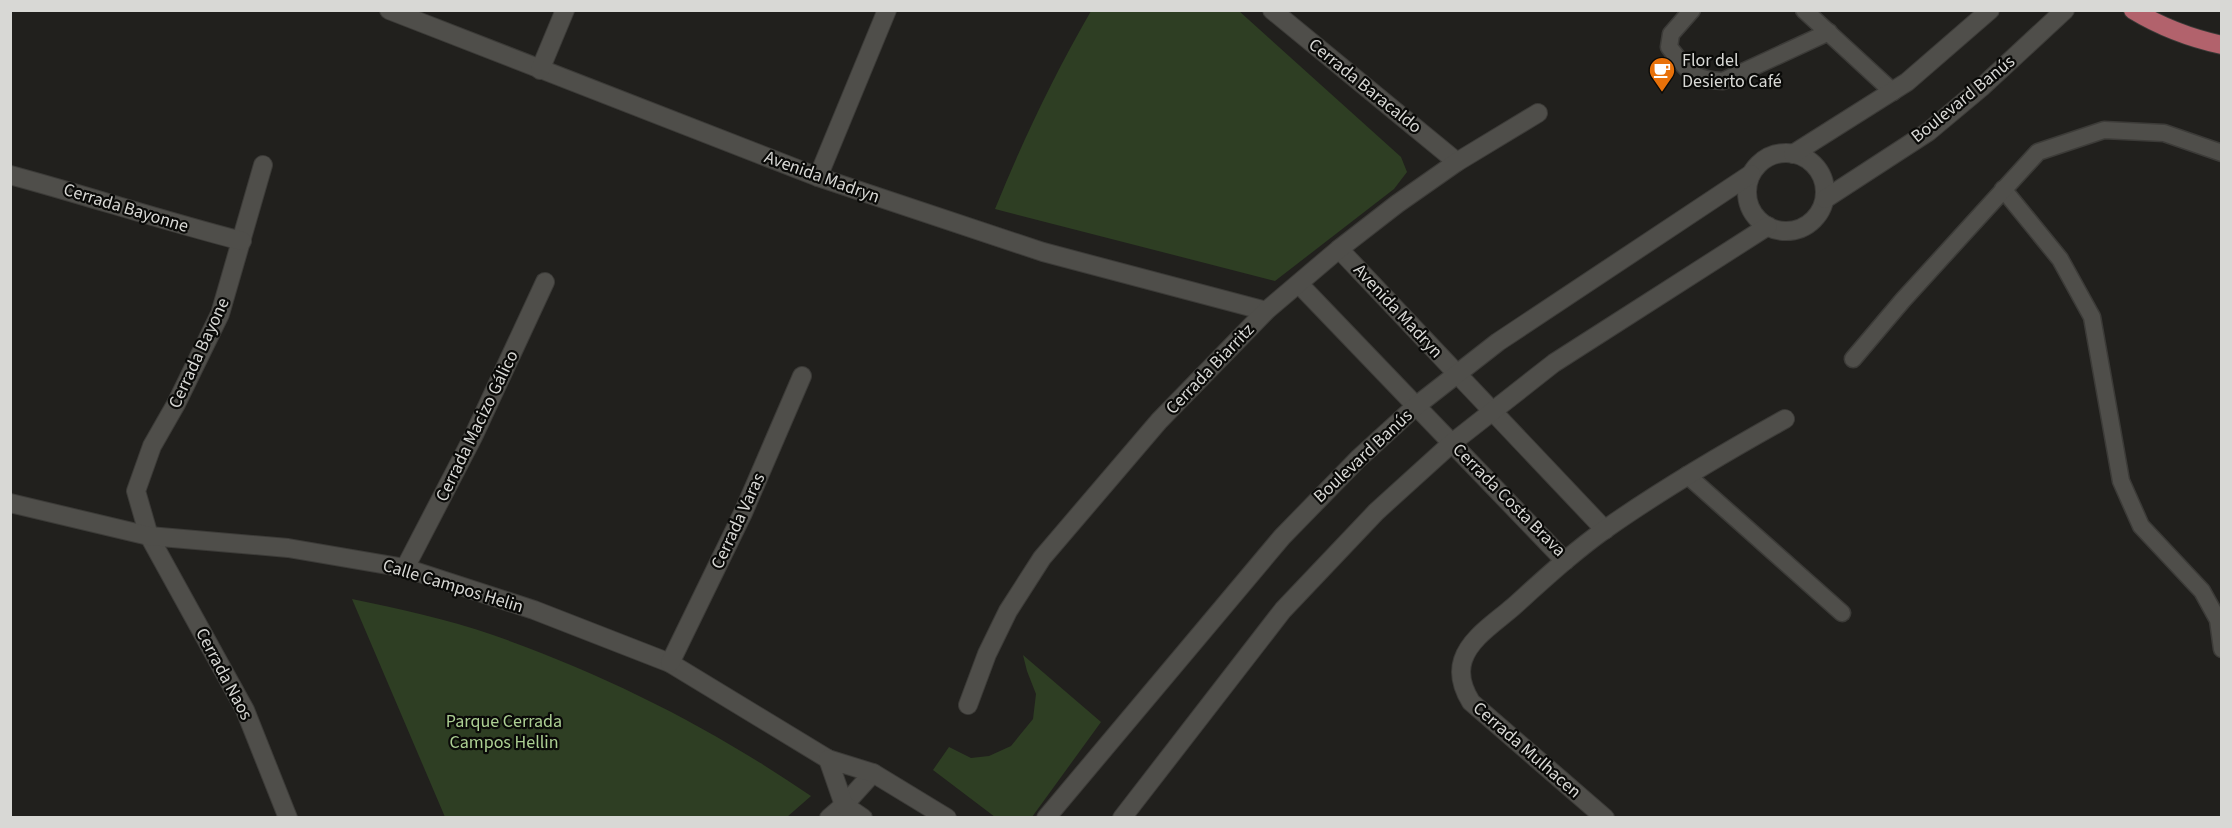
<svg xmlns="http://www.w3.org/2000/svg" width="2232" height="828" font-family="'Source Sans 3',sans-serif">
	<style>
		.green { fill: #2e3e23 }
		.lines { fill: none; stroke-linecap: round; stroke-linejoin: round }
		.lane-casing { stroke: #3c3b38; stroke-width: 19 }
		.street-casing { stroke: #3c3b38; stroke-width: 20 }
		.primary-casing { stroke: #3c3b38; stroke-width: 20 }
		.lane { stroke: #4f4e4a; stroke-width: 16 }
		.street { stroke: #4f4e4a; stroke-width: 18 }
		.primary { stroke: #b2626c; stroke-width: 18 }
		.labels { text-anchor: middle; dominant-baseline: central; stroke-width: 4.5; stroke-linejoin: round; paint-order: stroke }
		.poi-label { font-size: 18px; fill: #d8d8d5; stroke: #0a0a08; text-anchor: start }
		.street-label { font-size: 18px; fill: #d8d8d5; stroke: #0a0a08 }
		.park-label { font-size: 18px; fill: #accf93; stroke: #0a0a08 }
	</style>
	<rect width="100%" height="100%" fill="#21201d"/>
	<!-- green -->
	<g class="green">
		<path d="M1091,11H1239L1401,157L1407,172L1394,189L1275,281L995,209C1023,140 1054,75 1091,11Z"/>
		<path d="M352,599C399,609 447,619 493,635C609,676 710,727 811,796L787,817H445Z"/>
		<path d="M1023,655L1101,722L1032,817H995L933,770L949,747L971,758L989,756L1011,746L1033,719L1036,694L1027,671Z"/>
	</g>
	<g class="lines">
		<!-- lane casing -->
		<g class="lane-casing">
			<g id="lane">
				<path d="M1692,10L1671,34L1669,47C1688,71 1692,80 1723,81L1829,32"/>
				<path d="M1804,10L1893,92"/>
				<path d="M2003,189L2060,259L2092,317L2121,481L2141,526L2202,591L2218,620L2222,649"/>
				<path d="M1853,359L1903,300L2038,152L2104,130L2164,133L2222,153"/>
				<path d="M1687,475L1842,613"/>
			</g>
		</g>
		<!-- street casing -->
		<g class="street-casing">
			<g id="street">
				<path d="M389,10L818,177L1043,252L1266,311"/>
				<path d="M1272,10L1457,162"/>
				<path d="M540,70L565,10"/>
				<circle cx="1786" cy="192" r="39"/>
				<path d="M1793,154L1907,82L1990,10"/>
				<path d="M263,165L220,314L176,404L152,446L136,491L149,536L245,710L288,818"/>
				<path d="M10,175C88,196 164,221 242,241"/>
				<path d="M818,177L887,10"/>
				<path d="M1825,199L1928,132L1983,86L2065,10"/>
				<path d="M1339,249L1605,530"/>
				<path d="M1299,284L1565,561"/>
				<path d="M10,503L149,536L288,548L405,568L534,610L670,663L828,759"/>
				<path d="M405,568L473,437L545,282"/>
				<path d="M670,663L743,513L802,376"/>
				<path d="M968,705L987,654L1008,611L1042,558L1159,421L1266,311L1339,249L1397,204L1457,162L1538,113"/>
				<path d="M829,818L844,805L873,773"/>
				<path d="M863,818L844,805L828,759L873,773L947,818"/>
				<path d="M1046,818L1282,537L1358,459L1416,406L1498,342L1751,174"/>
				<path d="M1122,818L1283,610L1376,512L1452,443L1554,363L1768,226"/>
				<path d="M1605,818L1471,702C1463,689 1458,675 1463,660C1470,638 1496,622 1513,607C1543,580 1573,552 1607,528C1664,488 1724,453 1785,419"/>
			</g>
		</g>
		<!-- primary casing -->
		<g class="primary-casing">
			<path id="primary" d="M2133,10C2161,27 2190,38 2222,45"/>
		</g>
		<!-- lane -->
		<use href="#lane" class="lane"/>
		<!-- street -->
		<use href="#street" class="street"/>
		<!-- primary -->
		<use href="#primary" class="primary"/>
	</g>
	<!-- icons -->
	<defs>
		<g id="cafe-pin" transform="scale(1.35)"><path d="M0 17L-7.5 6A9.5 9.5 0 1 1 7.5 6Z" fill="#e8710a" stroke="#0a0a08"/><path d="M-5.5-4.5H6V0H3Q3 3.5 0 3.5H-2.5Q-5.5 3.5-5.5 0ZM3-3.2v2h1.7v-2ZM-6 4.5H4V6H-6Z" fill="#fff"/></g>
	</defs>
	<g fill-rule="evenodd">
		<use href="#cafe-pin" x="1662" y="70"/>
	</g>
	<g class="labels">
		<!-- poi labels -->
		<g class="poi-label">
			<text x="1682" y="60">Flor del<tspan x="1682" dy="21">Desierto Café</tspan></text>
		</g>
		<!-- street labels -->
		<g class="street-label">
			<text transform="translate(1365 86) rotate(39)">Cerrada Baracaldo</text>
			<text transform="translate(1963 99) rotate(-39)">Boulevard Banús</text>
			<text transform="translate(822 177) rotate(20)">Avenida Madryn</text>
			<text transform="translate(126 208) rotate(17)">Cerrada Bayonne</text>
			<text transform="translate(1398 311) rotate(47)">Avenida Madryn</text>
			<text transform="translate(199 353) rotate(-65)">Cerrada Bayone</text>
			<text transform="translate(1210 369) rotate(-46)">Cerrada Biarritz</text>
			<text transform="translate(477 426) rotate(-64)">Cerrada Macizo Gálico</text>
			<text transform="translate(1363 456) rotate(-43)">Boulevard Banús</text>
			<text transform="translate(1509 500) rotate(45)">Cerrada Costa Brava</text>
			<text transform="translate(738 521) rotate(-65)">Cerrada Varas</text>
			<text transform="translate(453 586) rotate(17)">Calle Campos Helin</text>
			<text transform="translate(224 674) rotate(62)">Cerrada Naos</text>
			<text transform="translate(1527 750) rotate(41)">Cerrada Mulhacen</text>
		</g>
		<!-- park labels -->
		<g class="park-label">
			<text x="504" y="721">Parque Cerrada<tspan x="504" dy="21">Campos Hellin</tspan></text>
		</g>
	</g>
	<!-- border -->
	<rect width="2232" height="828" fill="none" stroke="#d8d8d5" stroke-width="24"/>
</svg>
